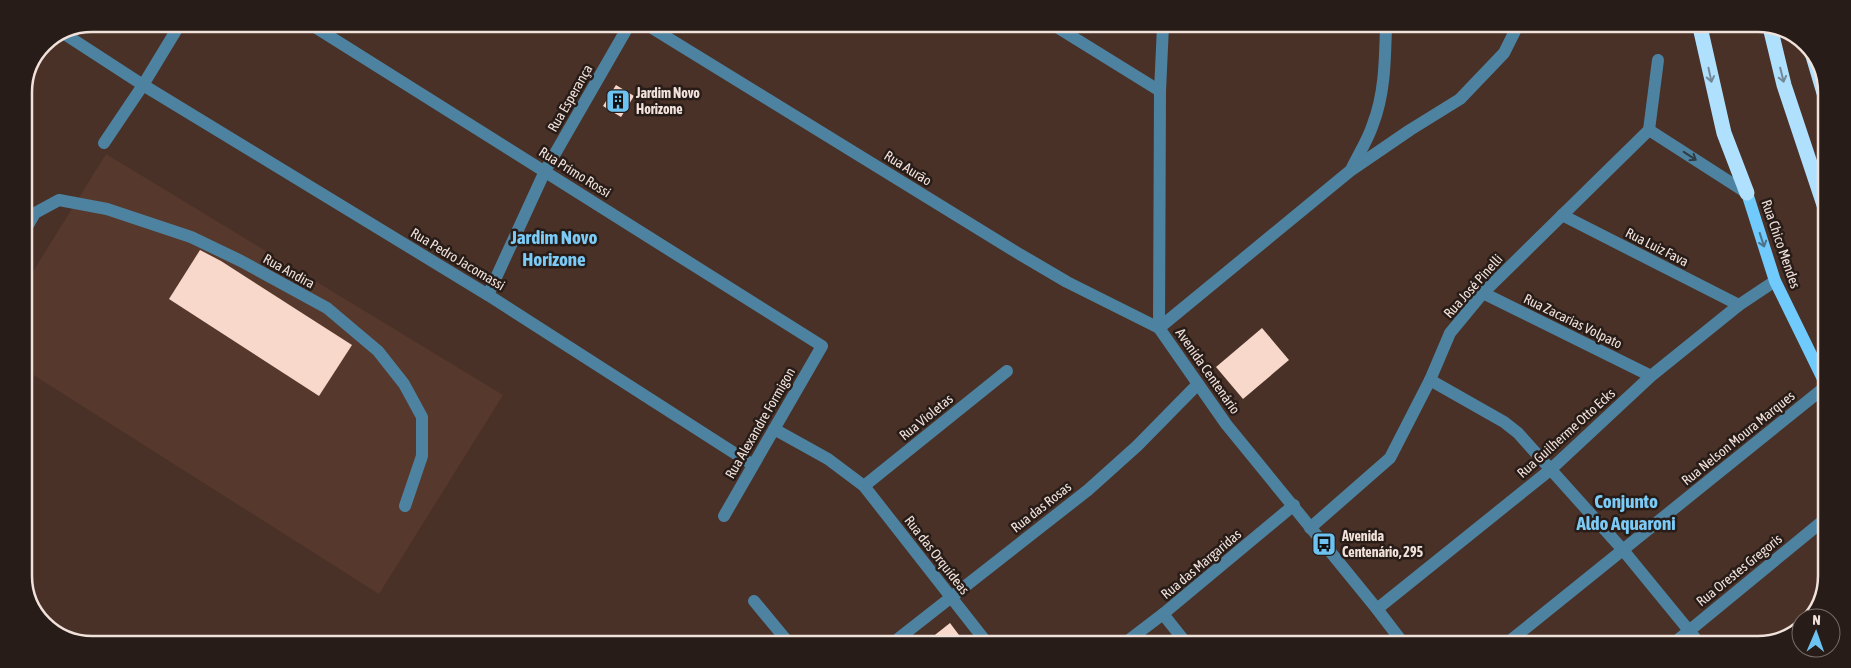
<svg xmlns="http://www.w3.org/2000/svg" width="1851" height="668" font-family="'Asap Condensed',sans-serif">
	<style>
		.built { fill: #57382c }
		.building { fill: #f8d8cb }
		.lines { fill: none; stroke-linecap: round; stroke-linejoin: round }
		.minor { stroke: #4d83a1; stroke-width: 12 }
		.major { stroke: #70cafc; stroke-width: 12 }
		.highway { stroke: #afe1ff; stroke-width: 15 }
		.oneway { stroke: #728897 }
		.oneway2 { stroke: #323b40 }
		.oneway3 { stroke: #4c738a }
		.labels { text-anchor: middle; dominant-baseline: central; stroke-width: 5; stroke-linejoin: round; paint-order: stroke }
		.poi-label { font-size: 14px; font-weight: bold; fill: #f1e1db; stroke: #271c17; text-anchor: start }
		.street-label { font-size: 14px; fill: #f1e1db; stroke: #271c17 }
		.district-label { font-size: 19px; font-weight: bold; fill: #7ccbf7; stroke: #271c17 }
		.rim { fill: none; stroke: #f1e1db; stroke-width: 2.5 }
	</style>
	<rect width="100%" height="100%" fill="#493127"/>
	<!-- built -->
	<path class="built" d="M106,154L503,395L379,594L24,369V286Z"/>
	<!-- building -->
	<g class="building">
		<path d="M616,85L634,96L621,117L603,106Z"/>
		<path d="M200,250L221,261L352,345L319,396L169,299Z"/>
		<path d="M1262,328L1289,360L1243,399L1216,367Z"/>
		<path d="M950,623L965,643L926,642Z"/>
	</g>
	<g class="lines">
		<!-- minor -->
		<g class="minor">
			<path d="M310,24L822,346L724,516"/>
			<path d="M647,25L1016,252L1067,282L1159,328"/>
			<path d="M1055,26L1160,91"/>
			<path d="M1163,26L1160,91L1159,328L1226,424L1377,609L1403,643"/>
			<path d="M66,35L143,85L488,295L753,465"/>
			<path d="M1649,130L1747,193"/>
			<path d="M1649,130L1658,60"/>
			<path d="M104,143L143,85L180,24"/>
			<path d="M1351,170C1358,155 1368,140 1373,124C1385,93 1385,59 1386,26"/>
			<path d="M1562,215L1739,305"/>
			<path d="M24,232L35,213L59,200L107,209L191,237L241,261L327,308L378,351L404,384L422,417V456L405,506"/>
			<path d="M1483,293L1651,376"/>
			<path d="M488,295L545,171L629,25"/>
			<path d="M1159,328L1350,171L1410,130L1460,99L1504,53L1517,27"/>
			<path d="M1430,380L1504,422L1518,433L1623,550L1700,644"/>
			<path d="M774,429L828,459L864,486L987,643"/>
			<path d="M864,486L1007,371"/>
			<path d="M1310,528L1390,458L1430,380L1450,333L1483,293L1649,130"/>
			<path d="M754,601L788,642"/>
			<path d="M1377,609L1550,470L1651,376L1739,305L1775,281"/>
			<path d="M1163,614L1186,643"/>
			<path d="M894,642L1088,490L1137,446L1198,384"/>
			<path d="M1125,643L1163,614L1294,505"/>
			<path d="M1506,644L1825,387"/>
			<path d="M1673,644L1824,520"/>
		</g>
		<!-- major -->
		<path class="major" d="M1747,193L1775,281L1825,383"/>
		<!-- highway -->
		<g class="highway">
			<path d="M1700,27L1724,133L1747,193"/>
			<path d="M1770,27L1784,85L1826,211"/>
			<path d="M1811,49L1827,103"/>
		</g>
	</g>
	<!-- one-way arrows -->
	<defs><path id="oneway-shaft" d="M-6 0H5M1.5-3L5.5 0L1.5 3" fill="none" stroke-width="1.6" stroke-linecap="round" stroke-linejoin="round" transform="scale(1.25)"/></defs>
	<g class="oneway">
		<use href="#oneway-shaft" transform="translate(1710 75) rotate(78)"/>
		<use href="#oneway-shaft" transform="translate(1782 75) rotate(76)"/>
	</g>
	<use class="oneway2" href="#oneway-shaft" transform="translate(1690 156) rotate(33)"/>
	<use class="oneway3" href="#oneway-shaft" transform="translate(1762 240) rotate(72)"/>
	<!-- icons -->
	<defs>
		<g id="building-square" transform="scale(1.25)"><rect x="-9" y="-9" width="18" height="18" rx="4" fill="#6cc3f2" stroke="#271c17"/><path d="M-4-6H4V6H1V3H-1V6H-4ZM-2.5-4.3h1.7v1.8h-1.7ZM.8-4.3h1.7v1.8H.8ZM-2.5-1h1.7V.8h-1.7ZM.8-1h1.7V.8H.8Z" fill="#111"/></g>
		<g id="bus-square" transform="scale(1.25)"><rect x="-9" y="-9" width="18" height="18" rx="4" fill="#6cc3f2" stroke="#271c17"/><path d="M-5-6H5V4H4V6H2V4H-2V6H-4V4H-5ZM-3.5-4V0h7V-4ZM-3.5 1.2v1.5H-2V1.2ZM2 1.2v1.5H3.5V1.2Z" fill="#111"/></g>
	</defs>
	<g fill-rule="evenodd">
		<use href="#building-square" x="618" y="101"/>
		<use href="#bus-square" x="1324" y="544"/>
	</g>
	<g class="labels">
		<!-- poi labels -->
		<g class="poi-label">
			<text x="636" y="93">Jardim Novo<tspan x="636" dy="16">Horizone</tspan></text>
			<text x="1342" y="536">Avenida<tspan x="1342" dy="16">Centenário, 295</tspan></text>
		</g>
		<!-- street labels -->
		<g class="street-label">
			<text transform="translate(570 98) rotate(-60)">Rua Esperança</text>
			<text transform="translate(908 168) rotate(32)">Rua Aurão</text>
			<text transform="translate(575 172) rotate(32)">Rua Primo Rossi</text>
			<text transform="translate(1781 244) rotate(71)">Rua Chico Mendes</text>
			<text transform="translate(1657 247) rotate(27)">Rua Luiz Fava</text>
			<text transform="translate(458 259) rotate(31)">Rua Pedro Jacomassi</text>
			<text transform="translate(289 271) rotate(29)">Rua Andira</text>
			<text transform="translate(1473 286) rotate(-48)">Rua José Pinelli</text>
			<text transform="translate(1573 321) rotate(26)">Rua Zacarias Volpato</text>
			<text transform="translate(1208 371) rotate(55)">Avenida Centenário</text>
			<text transform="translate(926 417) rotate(-39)">Rua Violetas</text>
			<text transform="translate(760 423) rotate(-60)">Rua Alexandre Formigon</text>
			<text transform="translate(1566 433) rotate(-42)">Rua Guilherme Otto Ecks</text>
			<text transform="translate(1738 438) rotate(-39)">Rua Nelson Moura Marques</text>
			<text transform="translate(1041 507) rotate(-38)">Rua das Rosas</text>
			<text transform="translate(937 555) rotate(52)">Rua das Orquídeas</text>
			<text transform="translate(1201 564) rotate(-40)">Rua das Margaridas</text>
			<text transform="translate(1739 570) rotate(-39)">Rua Orestes Gregoris</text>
		</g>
		<!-- district labels -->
		<g class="district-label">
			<text x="554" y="237">Jardim Novo<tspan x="554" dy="22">Horizone</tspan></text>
			<text x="1626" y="501">Conjunto<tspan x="1626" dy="22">Aldo Aquaroni</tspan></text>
		</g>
	</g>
	<!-- crop -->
	<path d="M0 0H1851V668H0ZM92 32H1758A60 60 0 0 1 1818 92V576A60 60 0 0 1 1758 636H92A60 60 0 0 1 32 576V92A60 60 0 0 1 92 32Z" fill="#271c17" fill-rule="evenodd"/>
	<path class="rim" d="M92 32H1758A60 60 0 0 1 1818 92V576A60 60 0 0 1 1758 636H92A60 60 0 0 1 32 576V92A60 60 0 0 1 92 32Z"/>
	<!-- north arrow -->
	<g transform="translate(1816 633) rotate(2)"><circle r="24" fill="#271c17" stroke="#786b65"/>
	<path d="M0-4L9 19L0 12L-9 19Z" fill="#6cc3f2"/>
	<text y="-8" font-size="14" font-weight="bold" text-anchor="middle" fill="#f1e1db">N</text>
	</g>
</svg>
